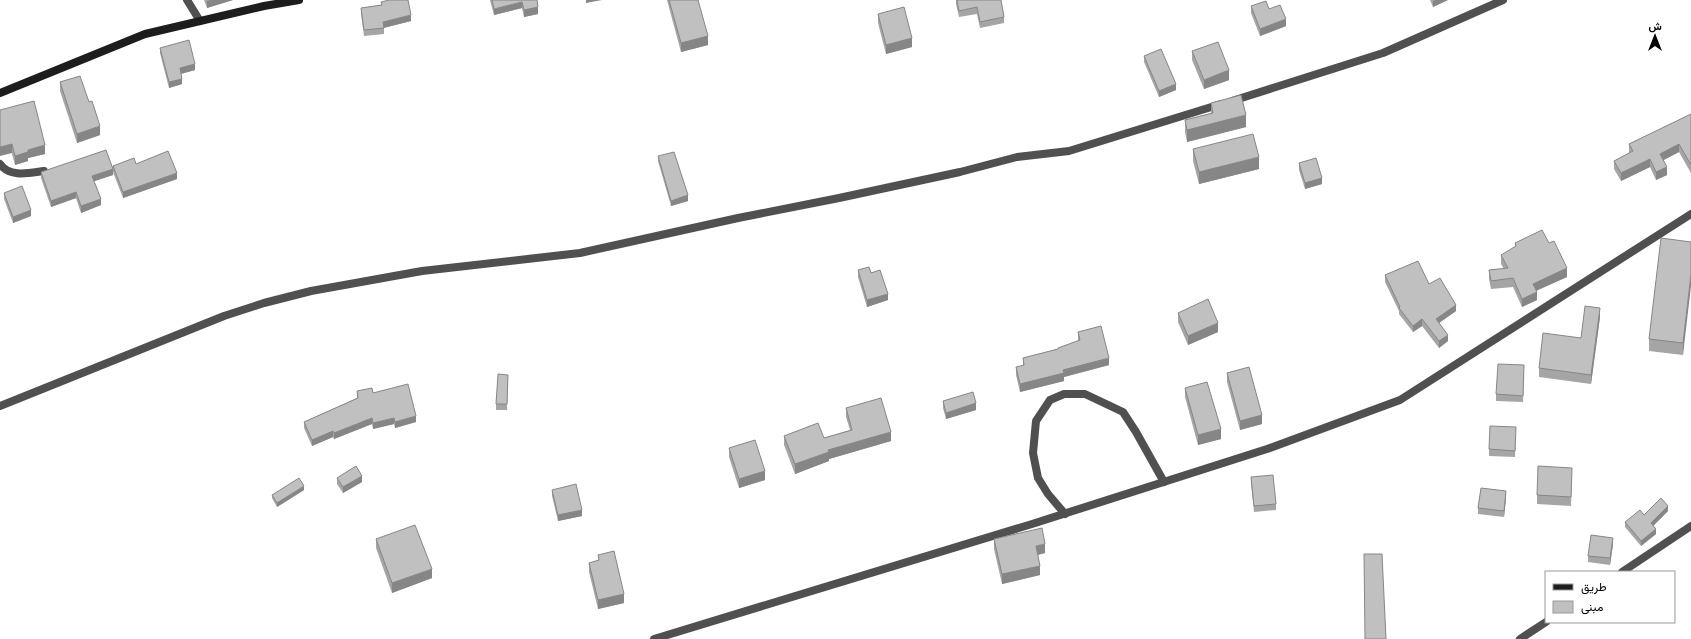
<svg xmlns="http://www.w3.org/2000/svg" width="1691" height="639" font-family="'Space Grotesk',Vazirmatn,sans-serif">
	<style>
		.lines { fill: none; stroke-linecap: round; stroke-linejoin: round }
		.lane { stroke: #505050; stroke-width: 8 }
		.street { stroke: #505050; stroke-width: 8 }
		.secondary { stroke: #1d1d1d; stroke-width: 8 }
		.wall { fill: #a5a5a5 }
		.shaded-wall { fill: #868686 }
		.building { fill: #c0c0c0; stroke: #868686 }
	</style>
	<rect width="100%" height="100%" fill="#fff"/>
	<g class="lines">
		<!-- lane -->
		<path class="lane" d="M1065,514L1048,494L1038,478L1033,453L1036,421L1050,400L1064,394H1085L1123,412L1136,432L1164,482"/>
		<!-- street -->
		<g class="street">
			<path d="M187,0L200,21"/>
			<path d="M1232,101L1383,53L1503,0"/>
			<path d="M0,164C10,178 29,173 44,171"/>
			<path d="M0,406L224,316L264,303L311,291L422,271L580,253L738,218L839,198L960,172L1017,157L1069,151L1221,104"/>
			<path d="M1622,572L1691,526"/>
			<path d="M654,639L1032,524L1267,449L1400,400L1691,214"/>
			<path d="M1520,639L1546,622"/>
		</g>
		<!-- secondary -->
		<path class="secondary" d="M0,93L145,34L264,6L299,0"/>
	</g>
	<!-- wall -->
	<g class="wall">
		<path d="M204,0H233L207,8Z"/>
		<path d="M490,0H537L538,14L524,17L522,8L494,15Z"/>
		<path d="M667,0H698L708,45L681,52Z"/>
		<path d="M956,0H1001L1004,17V23L980,28L977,14L959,17L956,4Z"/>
		<path d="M1430,0H1448L1433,7Z"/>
		<path d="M381,2L411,21L384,28V34L364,36L361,14V8L381,5Z"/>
		<path d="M1251,6L1269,9L1286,26L1260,36L1251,13Z"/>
		<path d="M878,14L912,47L886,54L878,23Z"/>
		<path d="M160,48L195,70L181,74L182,84L169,88L160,53Z"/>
		<path d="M1192,51L1229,80L1204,89L1192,60Z"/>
		<path d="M1144,56L1176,90L1159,97L1144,62Z"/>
		<path d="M60,82L100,135L77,143L60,91Z"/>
		<path d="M1211,103L1246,127L1187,142L1185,132V120L1211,113Z"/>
		<path d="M0,110L45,154L28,158V161L15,165Z"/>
		<path d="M1691,114V173L1679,152L1663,160L1667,175L1656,180L1650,167L1621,181L1614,169V161L1629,153V144Z"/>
		<path d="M1193,149L1259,169L1199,184L1193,161Z"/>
		<path d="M658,156L688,201L671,206L658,161Z"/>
		<path d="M1299,163L1322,184L1305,189L1299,170Z"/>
		<path d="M136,164L177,179L123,198L113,172V166Z"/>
		<path d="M41,172L113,175L94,181L101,205L81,213L76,198L51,207L41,178Z"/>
		<path d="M4,193L31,216L13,223L4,199Z"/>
		<path d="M1691,242L1683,355L1649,351V339Z"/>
		<path d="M1515,243H1549L1567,277L1536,291L1537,300L1522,307L1513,287L1491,289L1489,279V270L1504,269L1501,264V255L1515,247Z"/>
		<path d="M858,270L871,273L888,300L867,307L858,277Z"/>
		<path d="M1385,275L1429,284L1456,311L1439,323L1448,341L1439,348L1422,326L1413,332L1399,314V311L1385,282Z"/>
		<path d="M1178,313L1218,332L1188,345L1178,322Z"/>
		<path d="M1600,317L1591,384L1539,377V368L1581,338Z"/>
		<path d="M1078,332L1109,365L1064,377V381L1020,392L1016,375V367L1023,366V358L1058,349V348L1078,341Z"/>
		<path d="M1524,371L1523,402L1496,401V394Z"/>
		<path d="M1227,373L1262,424L1240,430L1227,382Z"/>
		<path d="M508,381L507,410H496V404Z"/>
		<path d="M1185,388L1221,439L1198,445L1185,397Z"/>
		<path d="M357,391L373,393L416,422L395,428L394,424L373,429L372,424L334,439L333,437L312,446L304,428V422L357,398Z"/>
		<path d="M943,401L976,410L946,419L943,408Z"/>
		<path d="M846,408L891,441L829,459V461L795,474L784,445V436L824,438L850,430L846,417Z"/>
		<path d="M1516,434L1515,457L1489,456V449Z"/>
		<path d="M729,448L765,480L739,488L729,457Z"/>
		<path d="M1251,477L1276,504V510L1254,512L1251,483Z"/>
		<path d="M1572,477L1571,506L1537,504V495Z"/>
		<path d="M337,478L362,482L343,493L337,484Z"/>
		<path d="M304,490L277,507L272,498V495Z"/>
		<path d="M552,490L582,516L558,521L552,496Z"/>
		<path d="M1506,498L1504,517L1478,514V508Z"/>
		<path d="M1668,511L1653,526L1656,534L1641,546L1625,527V522L1644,515Z"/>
		<path d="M376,539L432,578L392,593L376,548Z"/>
		<path d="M994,539L1045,553L1038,555L1040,575L1002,584L994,549Z"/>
		<path d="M1613,544L1610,565L1588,562V556Z"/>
		<path d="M598,555L624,603L598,609L589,572V563L598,561Z"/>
	</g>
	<!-- shaded-wall -->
	<g class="shaded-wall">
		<path d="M211,0H233L207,8V1Z"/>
		<path d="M586,0H602L586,3Z"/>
		<path d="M1436,0H1448L1433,7V1Z"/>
		<path d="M522,2V8L494,15V9Z"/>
		<path d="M538,7V14L524,17V10Z"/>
		<path d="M411,15V21L383,28V22Z"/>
		<path d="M1286,19V26L1260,36V29Z"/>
		<path d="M708,36V45L681,52V43Z"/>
		<path d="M912,38V47L886,54V45Z"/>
		<path d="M195,64V70L180,74V68Z"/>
		<path d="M1229,70V80L1204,89V80Z"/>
		<path d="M182,79V84L169,88V82Z"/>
		<path d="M1176,84V90L1159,97V91Z"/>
		<path d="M1246,115V127L1187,142V130Z"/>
		<path d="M100,126V135L77,143V134Z"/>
		<path d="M12,144V153L0,156V147Z"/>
		<path d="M1679,144V152L1660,162V154Z"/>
		<path d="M45,145V154L28,158V161L15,165V156L28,150Z"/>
		<path d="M1259,157V169L1199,184V172Z"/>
		<path d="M1650,159V167L1621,181V173Z"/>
		<path d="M1667,167V175L1656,180V172Z"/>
		<path d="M113,169V175L92,182V176Z"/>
		<path d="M177,173V179L123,198V192Z"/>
		<path d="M1322,178V184L1305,189V183Z"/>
		<path d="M76,192V198L51,207V201Z"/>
		<path d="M688,195V201L671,206V201Z"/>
		<path d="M101,199V205L81,213V206Z"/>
		<path d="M31,210V216L13,223V217Z"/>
		<path d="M1567,268V277L1533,292V284Z"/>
		<path d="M1691,274V286L1683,355V343Z"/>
		<path d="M1537,292V300L1522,307V299Z"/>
		<path d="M888,294V300L867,307V300Z"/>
		<path d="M1456,305V311L1436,325V319Z"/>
		<path d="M1600,308V317L1591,384V375Z"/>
		<path d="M1422,319V326L1413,332V326Z"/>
		<path d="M1218,323V332L1188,345V336Z"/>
		<path d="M1448,335V341L1439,348V341Z"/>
		<path d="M1109,358V365L1064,377V381L1020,392V384L1063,370Z"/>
		<path d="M976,403V410L946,419V413Z"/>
		<path d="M1262,415V424L1240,430V421Z"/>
		<path d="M416,416V422L395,428V422Z"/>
		<path d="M372,418V424L334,439V433Z"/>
		<path d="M394,418V424L373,429V423Z"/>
		<path d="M1221,429V439L1198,445V435Z"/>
		<path d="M333,431V437L312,446V440Z"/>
		<path d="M891,432V441L829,459V461L795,474V464L828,450Z"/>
		<path d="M765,471V480L739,488V479Z"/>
		<path d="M362,476V482L343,493V487Z"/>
		<path d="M304,486V490L277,507V503Z"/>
		<path d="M1506,491V498L1504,517V511Z"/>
		<path d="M1668,506V511L1651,528V523Z"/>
		<path d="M582,510V516L558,521V515Z"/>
		<path d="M1656,529V534L1641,546V541Z"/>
		<path d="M1613,538V544L1610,565V558Z"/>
		<path d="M1045,544V553L1036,555V546Z"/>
		<path d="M1040,566V575L1002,584V574Z"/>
		<path d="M432,569V578L392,593V583Z"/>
		<path d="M624,594V603L598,609V600Z"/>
	</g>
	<!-- building -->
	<g class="building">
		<path d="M389,0H408L411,15L383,22L384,28L364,30L361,8L382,5L381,2Z"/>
		<path d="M492,0H537L538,7L524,10L522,2L494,9Z"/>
		<path d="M669,0H698L708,36L681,43Z"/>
		<path d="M957,0H1001L1004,17L980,22L977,7L959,11Z"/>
		<path d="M1266,1L1269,9L1280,5L1286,19L1260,29L1251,6Z"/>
		<path d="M904,7L912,38L886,45L878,14Z"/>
		<path d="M189,40L195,64L180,68L182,79L169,82L160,48Z"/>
		<path d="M1218,42L1229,70L1204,80L1192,51Z"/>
		<path d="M1161,49L1176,84L1159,91L1144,56Z"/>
		<path d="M80,76L89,102L92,101L100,126L77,134L60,82Z"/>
		<path d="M1241,95L1246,115L1187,130L1185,120L1213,113L1211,103Z"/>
		<path d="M34,101L45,145L28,150V152L15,156L12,144L0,147V110Z"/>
		<path d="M1691,114V165L1679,144L1660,154L1667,167L1656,172L1650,159L1621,173L1614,161L1633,151L1629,144Z"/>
		<path d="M1253,134L1259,157L1199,172L1193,149Z"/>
		<path d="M106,150L113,169L92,176L101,199L81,206L76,192L51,201L41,172Z"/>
		<path d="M168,151L177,173L123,192L113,166L134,158L136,164Z"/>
		<path d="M674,152L688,195L671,201L658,156Z"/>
		<path d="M1316,158L1322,178L1305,183L1299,163Z"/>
		<path d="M22,186L31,210L13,217L4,193Z"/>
		<path d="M1542,230L1549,243L1554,241L1567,268L1533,284L1537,292L1522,299L1513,278L1491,281L1489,270L1508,268L1501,255L1516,246L1515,243Z"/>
		<path d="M1661,238L1691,242V274L1683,343L1649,339Z"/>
		<path d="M1418,261L1429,284L1440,278L1456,305L1436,319L1448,335L1439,341L1422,319L1413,326L1399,308L1400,307L1385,275Z"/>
		<path d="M869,267L871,273L880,270L888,294L867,300L858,270Z"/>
		<path d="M1208,299L1218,323L1188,336L1178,313Z"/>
		<path d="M1585,306L1600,308L1591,375L1539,368L1543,333L1581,338Z"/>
		<path d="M1101,326L1109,358L1063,370L1064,373L1020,384L1016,367L1024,365L1023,358L1058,349V348L1080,340L1078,332Z"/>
		<path d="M1498,364L1524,365L1523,396L1496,394Z"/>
		<path d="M1249,367L1262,415L1240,421L1227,373Z"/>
		<path d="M498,374L508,375L507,404H496Z"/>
		<path d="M1207,382L1221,429L1198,435L1185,388Z"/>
		<path d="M408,384L416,416L395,422L394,418L373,423L372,418L334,433L333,431L312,440L304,422L358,398L357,391L372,388L373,393Z"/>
		<path d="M973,392L976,403L946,413L943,401Z"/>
		<path d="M881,398L891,432L828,450L829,452L795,464L784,436L818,423L824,438L852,430L846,408Z"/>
		<path d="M1490,426L1516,427L1515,451L1489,449Z"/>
		<path d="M755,440L765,471L739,479L729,448Z"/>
		<path d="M356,466L362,476L343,487L337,478Z"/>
		<path d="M1538,466L1572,468L1571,497L1537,495Z"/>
		<path d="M1273,475L1276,504L1254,506L1251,477Z"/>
		<path d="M299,478L304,486L277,503L272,495Z"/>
		<path d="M576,484L582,510L558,515L552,490Z"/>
		<path d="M1481,488L1506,491L1504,511L1478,508Z"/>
		<path d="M1661,498L1668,506L1651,523L1656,529L1641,541L1625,522L1640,510L1644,515Z"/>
		<path d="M415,525L432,569L392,583L376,539Z"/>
		<path d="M1042,528L1045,544L1036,546L1040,566L1002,574L994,539Z"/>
		<path d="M1591,535L1613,538L1610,558L1588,556Z"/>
		<path d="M614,551L624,594L598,600L589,563L599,560L598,555Z"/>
		<path d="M1364,554H1382L1386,639H1365Z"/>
	</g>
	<!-- legend -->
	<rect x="1545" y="571" width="130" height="52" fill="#ffffff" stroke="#999999"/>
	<rect x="1553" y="584" width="20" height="6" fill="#1d1d1d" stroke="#999999"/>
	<text x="1581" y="591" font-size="12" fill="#000000">طريق</text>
	<rect x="1553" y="601" width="20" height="12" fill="#c0c0c0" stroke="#999999"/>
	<text x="1581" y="611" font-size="12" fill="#000000">مبنى</text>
	<!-- north arrow -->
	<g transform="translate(1655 36)" stroke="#ffffff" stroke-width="3" paint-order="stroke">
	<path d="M0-3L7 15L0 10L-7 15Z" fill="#000000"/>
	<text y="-6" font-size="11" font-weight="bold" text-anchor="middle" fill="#000000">ش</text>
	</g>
</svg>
